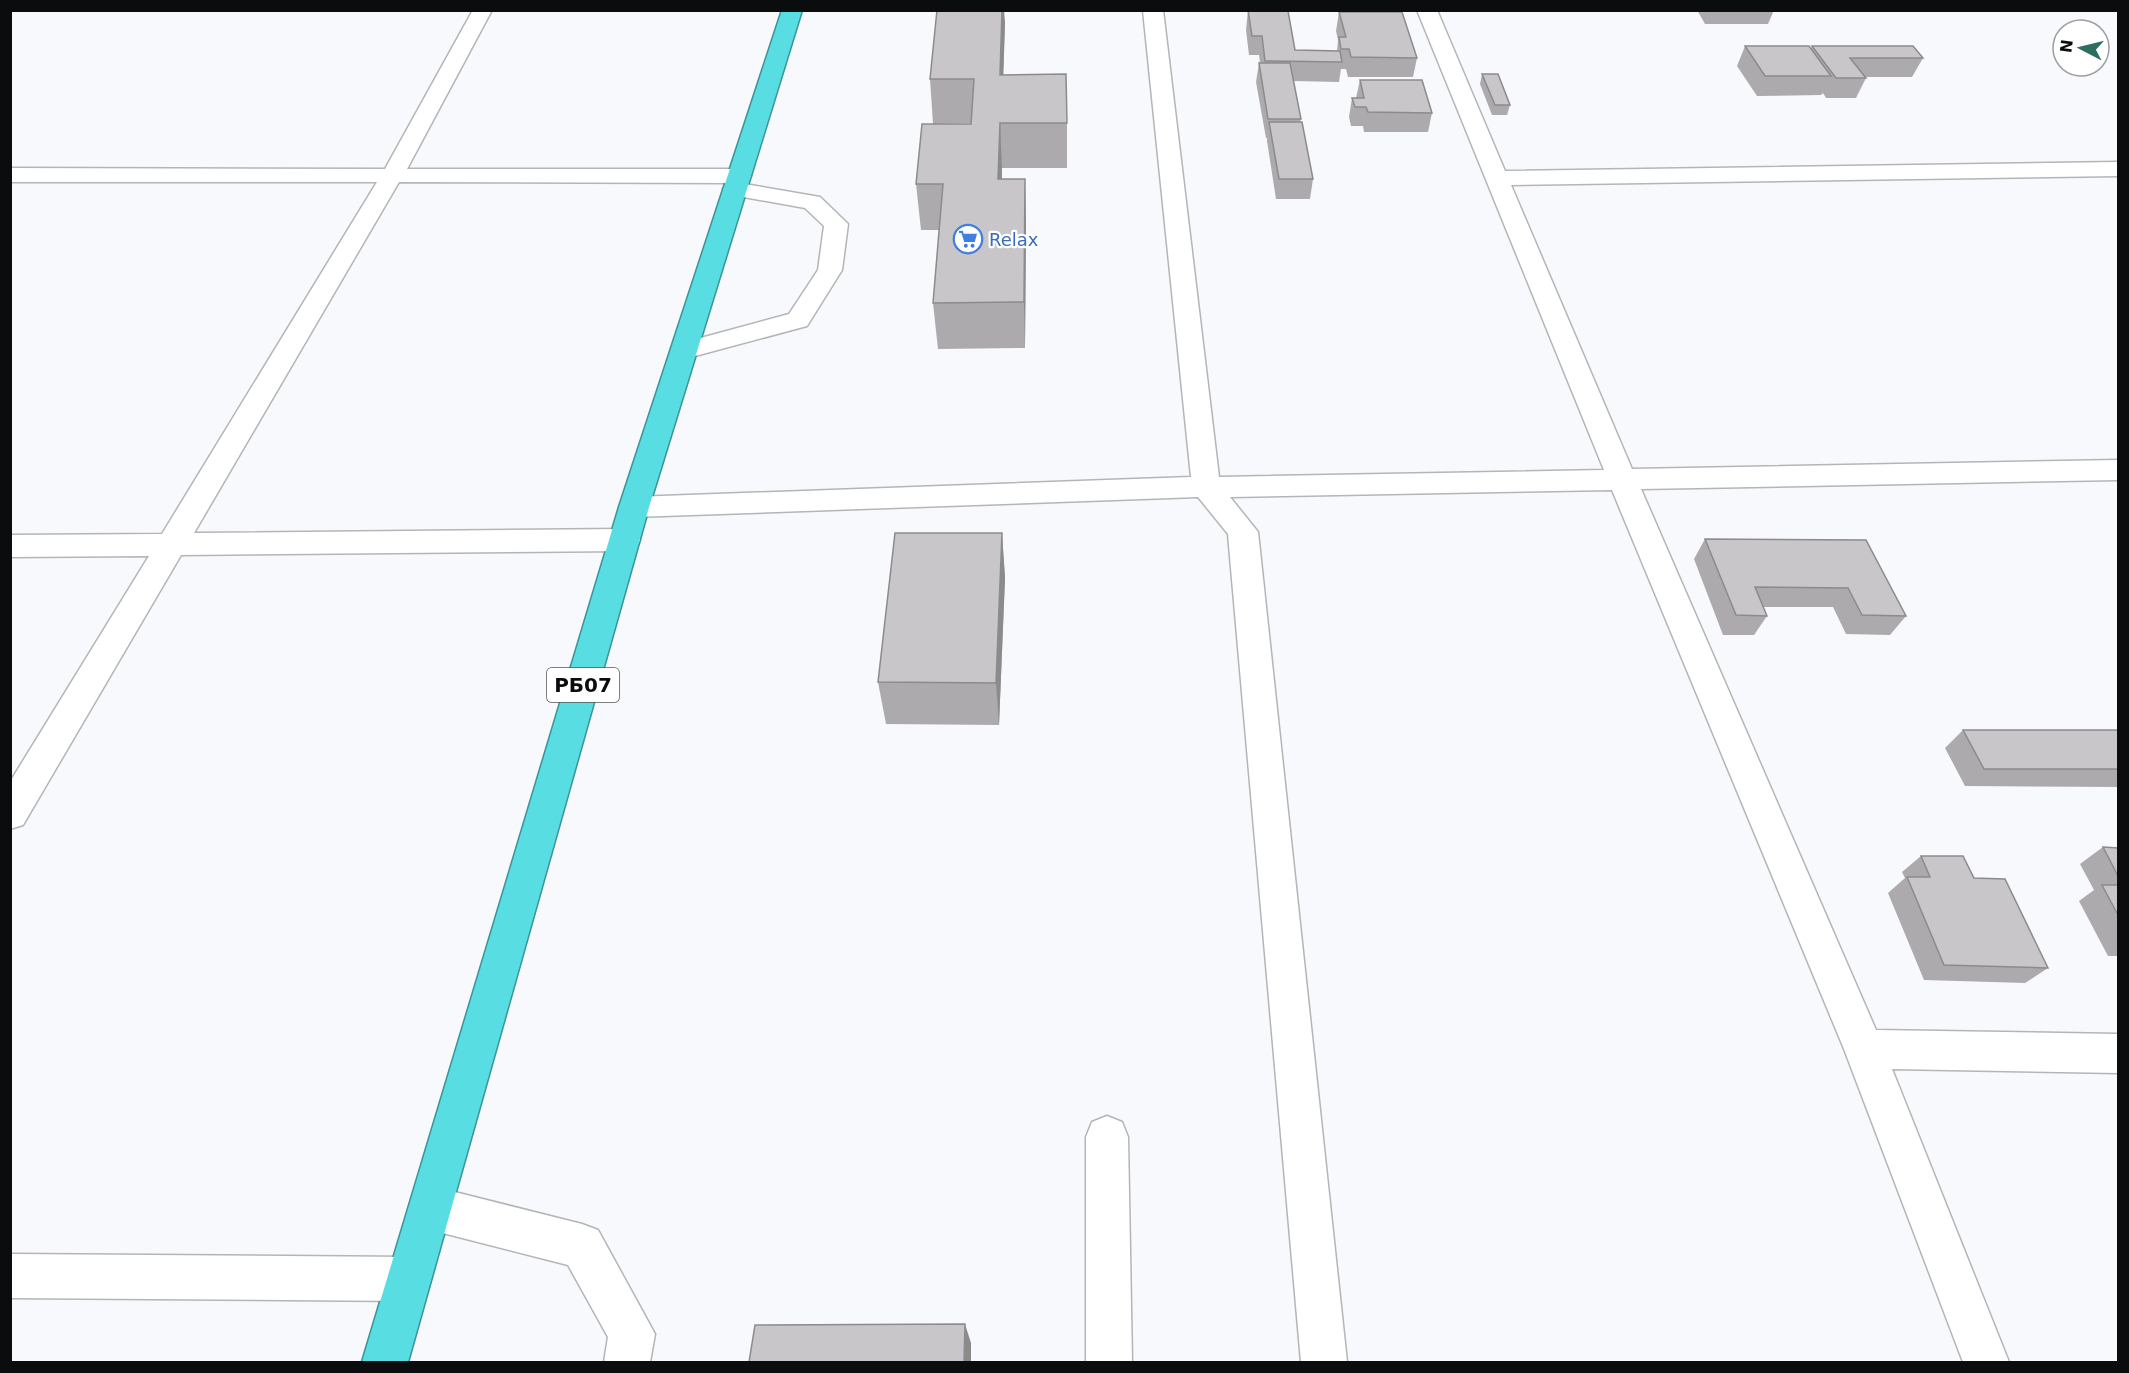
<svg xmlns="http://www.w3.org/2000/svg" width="2129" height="1373" font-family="'DejaVu Sans',sans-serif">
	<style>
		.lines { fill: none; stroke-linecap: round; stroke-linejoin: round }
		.minor-casing { stroke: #b3b5b7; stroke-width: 3 }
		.highway-casing { stroke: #3c9497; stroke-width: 3 }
		.minor { fill: #fff; fill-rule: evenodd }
		.highway { fill: #57dde2; fill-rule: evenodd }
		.wall { fill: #acaaac }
		.shaded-wall { fill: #8c8b8c }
		.building { fill: #c8c6c8; stroke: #8c8b8c; stroke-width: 1.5 }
		.labels { text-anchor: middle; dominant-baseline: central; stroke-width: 4.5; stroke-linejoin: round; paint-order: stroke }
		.far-shop-label { font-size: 18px; fill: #366cbe; stroke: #fff; text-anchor: start }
		.shield { fill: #fff; stroke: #545556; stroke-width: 1.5 }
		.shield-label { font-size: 20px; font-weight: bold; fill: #0b0c0d }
	</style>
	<rect width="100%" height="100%" fill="#f8f9fc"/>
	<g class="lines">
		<!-- minor casing -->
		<g class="minor-casing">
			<g id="minor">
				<path d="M473,10H492L407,169H740L748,171L751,176L748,181L739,183L820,197L848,224L842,270L807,326L684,359L675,357L671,351L675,345L789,314L818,270L824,226L805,208L727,194L723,189L732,183L399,182L194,533L625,529L636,532L640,540L636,548L625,551L181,555L23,825L10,829V782L149,556L10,557V535L162,534L377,182H10V168L385,169Z"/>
				<path d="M1143,10H1163L1219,477L1604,470L1417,10H1437L1505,171L2118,162V176L1511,185L1632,469L2118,460V480L1641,489L1876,1030L2118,1034V1073L1892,1069L2009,1362H1963L1844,1049L1612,490L1230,497L1258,532L1347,1362H1301L1228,534L1198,497L634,517L624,514L619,507L624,500L634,497L1191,477Z"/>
				<path d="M1107,1116L1122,1122L1128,1137L1132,1362H1086V1137L1092,1122Z"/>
				<path d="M431,1186L582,1224L598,1230L655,1334L650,1362H604L608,1337L568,1265L431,1230L416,1223L409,1208L416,1193Z"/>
				<path d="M10,1254L409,1257L425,1263L431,1279L425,1295L409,1301L10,1298Z"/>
			</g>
		</g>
		<!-- highway casing -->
		<g class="highway-casing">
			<path id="highway" d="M782,10H802L649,507L408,1362H362L619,507Z"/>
		</g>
		<!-- minor -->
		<use href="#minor" class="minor"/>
		<!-- highway -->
		<use href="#highway" class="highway"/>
	</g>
	<!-- wall -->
	<g class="wall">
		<path d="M1248,10L1295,50L1337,51L1338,40L1336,31L1339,12L1417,58L1413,77H1348L1346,69H1341L1339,82L1293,81L1301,119L1300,122L1313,179L1310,199H1276L1267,141V138H1266L1256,82L1259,63H1260L1259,55H1249L1246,30Z"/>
		<path d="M1697,10H1774L1768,24H1705Z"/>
		<path d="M1005,22L1003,75L1067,123V168H1002V179H1025L1026,225L1025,348L938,349L933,303L939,230H921L916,184L971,123L933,124L930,79Z"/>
		<path d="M1745,46L1811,48L1812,46L1923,58L1912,77H1866V78L1856,98H1826L1823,93L1821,95L1757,96L1737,66Z"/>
		<path d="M1482,74L1510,105L1507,115H1492L1480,84Z"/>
		<path d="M1360,80L1432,113L1428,132H1364L1363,126H1351L1349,117L1352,98H1356Z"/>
		<path d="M1002,533L1005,578L999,725L886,724L878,682Z"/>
		<path d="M1705,539L1866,540L1906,616L1890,635L1846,634L1833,607H1763L1767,616L1754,635H1723L1694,559Z"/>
		<path d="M1963,730H2118V787L1965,786L1945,748Z"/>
		<path d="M2103,847L2118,848V956H2108L2079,901L2094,890L2080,864Z"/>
		<path d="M1921,856L1974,878L2048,968L2025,983L1924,980L1888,893L1905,878L1902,872Z"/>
	</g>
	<!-- shaded-wall -->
	<g class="shaded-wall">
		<path d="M1002,10H1004L1005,22L1002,119L1000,75Z"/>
		<path d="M1000,123L1002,168L1000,225L998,179Z"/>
		<path d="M1025,179L1026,225L1025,348L1024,302Z"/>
		<path d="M1002,533L1005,578L999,725L996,683Z"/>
		<path d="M965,1324L971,1343V1362H964Z"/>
	</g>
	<!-- building -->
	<g class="building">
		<path d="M937,10H1002L1000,75L1066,74L1067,123H1000L998,179H1025L1024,302L933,303L943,184H916L922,124H971L974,79H930Z"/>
		<path d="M1248,10L1288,11L1295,50L1340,51L1342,62L1265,61L1262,36H1252Z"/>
		<path d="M1339,12H1402L1417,58L1351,57L1349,49H1341L1339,37H1346Z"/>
		<path d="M1745,46H1809L1831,76H1765Z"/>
		<path d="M1812,46H1913L1923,58H1850L1866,78H1836Z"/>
		<path d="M1259,63H1290L1301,119H1268Z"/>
		<path d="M1482,74H1498L1510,105H1495Z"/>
		<path d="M1360,80H1422L1432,113L1368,112L1366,107H1355L1352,98H1364Z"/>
		<path d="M1269,122H1302L1313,179H1279Z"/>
		<path d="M895,533H1002L996,683L878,682Z"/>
		<path d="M1705,539L1866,540L1906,616L1862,615L1848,588L1755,587L1767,616L1736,615Z"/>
		<path d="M1963,730H2118V769H1984Z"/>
		<path d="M2103,847L2118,848V876Z"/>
		<path d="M1921,856H1963L1974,878L2005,879L2048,968L1944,965L1907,877H1930Z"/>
		<path d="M2102,885H2118V915Z"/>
		<path d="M965,1324L964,1362H749L755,1325Z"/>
	</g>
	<!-- icons -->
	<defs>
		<g id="supermarket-ring" transform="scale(1.5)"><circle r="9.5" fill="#fff" stroke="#3f7fe0" stroke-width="1.5"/><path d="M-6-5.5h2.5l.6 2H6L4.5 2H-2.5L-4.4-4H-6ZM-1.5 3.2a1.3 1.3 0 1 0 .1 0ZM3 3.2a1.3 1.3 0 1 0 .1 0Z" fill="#3f7fe0"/></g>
	</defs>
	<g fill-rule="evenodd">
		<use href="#supermarket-ring" x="968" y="239"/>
	</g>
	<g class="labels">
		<!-- far-shop labels -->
		<g class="far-shop-label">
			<text x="989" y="239">Relax</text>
		</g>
		<!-- shield labels -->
		<rect class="shield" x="547" y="668" width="72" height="34" rx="4.5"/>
		<g class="shield-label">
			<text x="583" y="685">РБ07</text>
		</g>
	</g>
	<!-- border -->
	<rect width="2129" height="1373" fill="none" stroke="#0b0c0d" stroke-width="24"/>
	<!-- north arrow -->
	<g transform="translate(2081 48) rotate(277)"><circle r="28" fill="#ffffff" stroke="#9d9e9e" stroke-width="1.5"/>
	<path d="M0-4.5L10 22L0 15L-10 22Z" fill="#2c6f60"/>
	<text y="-9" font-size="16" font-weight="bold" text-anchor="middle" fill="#0b0c0d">N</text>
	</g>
</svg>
